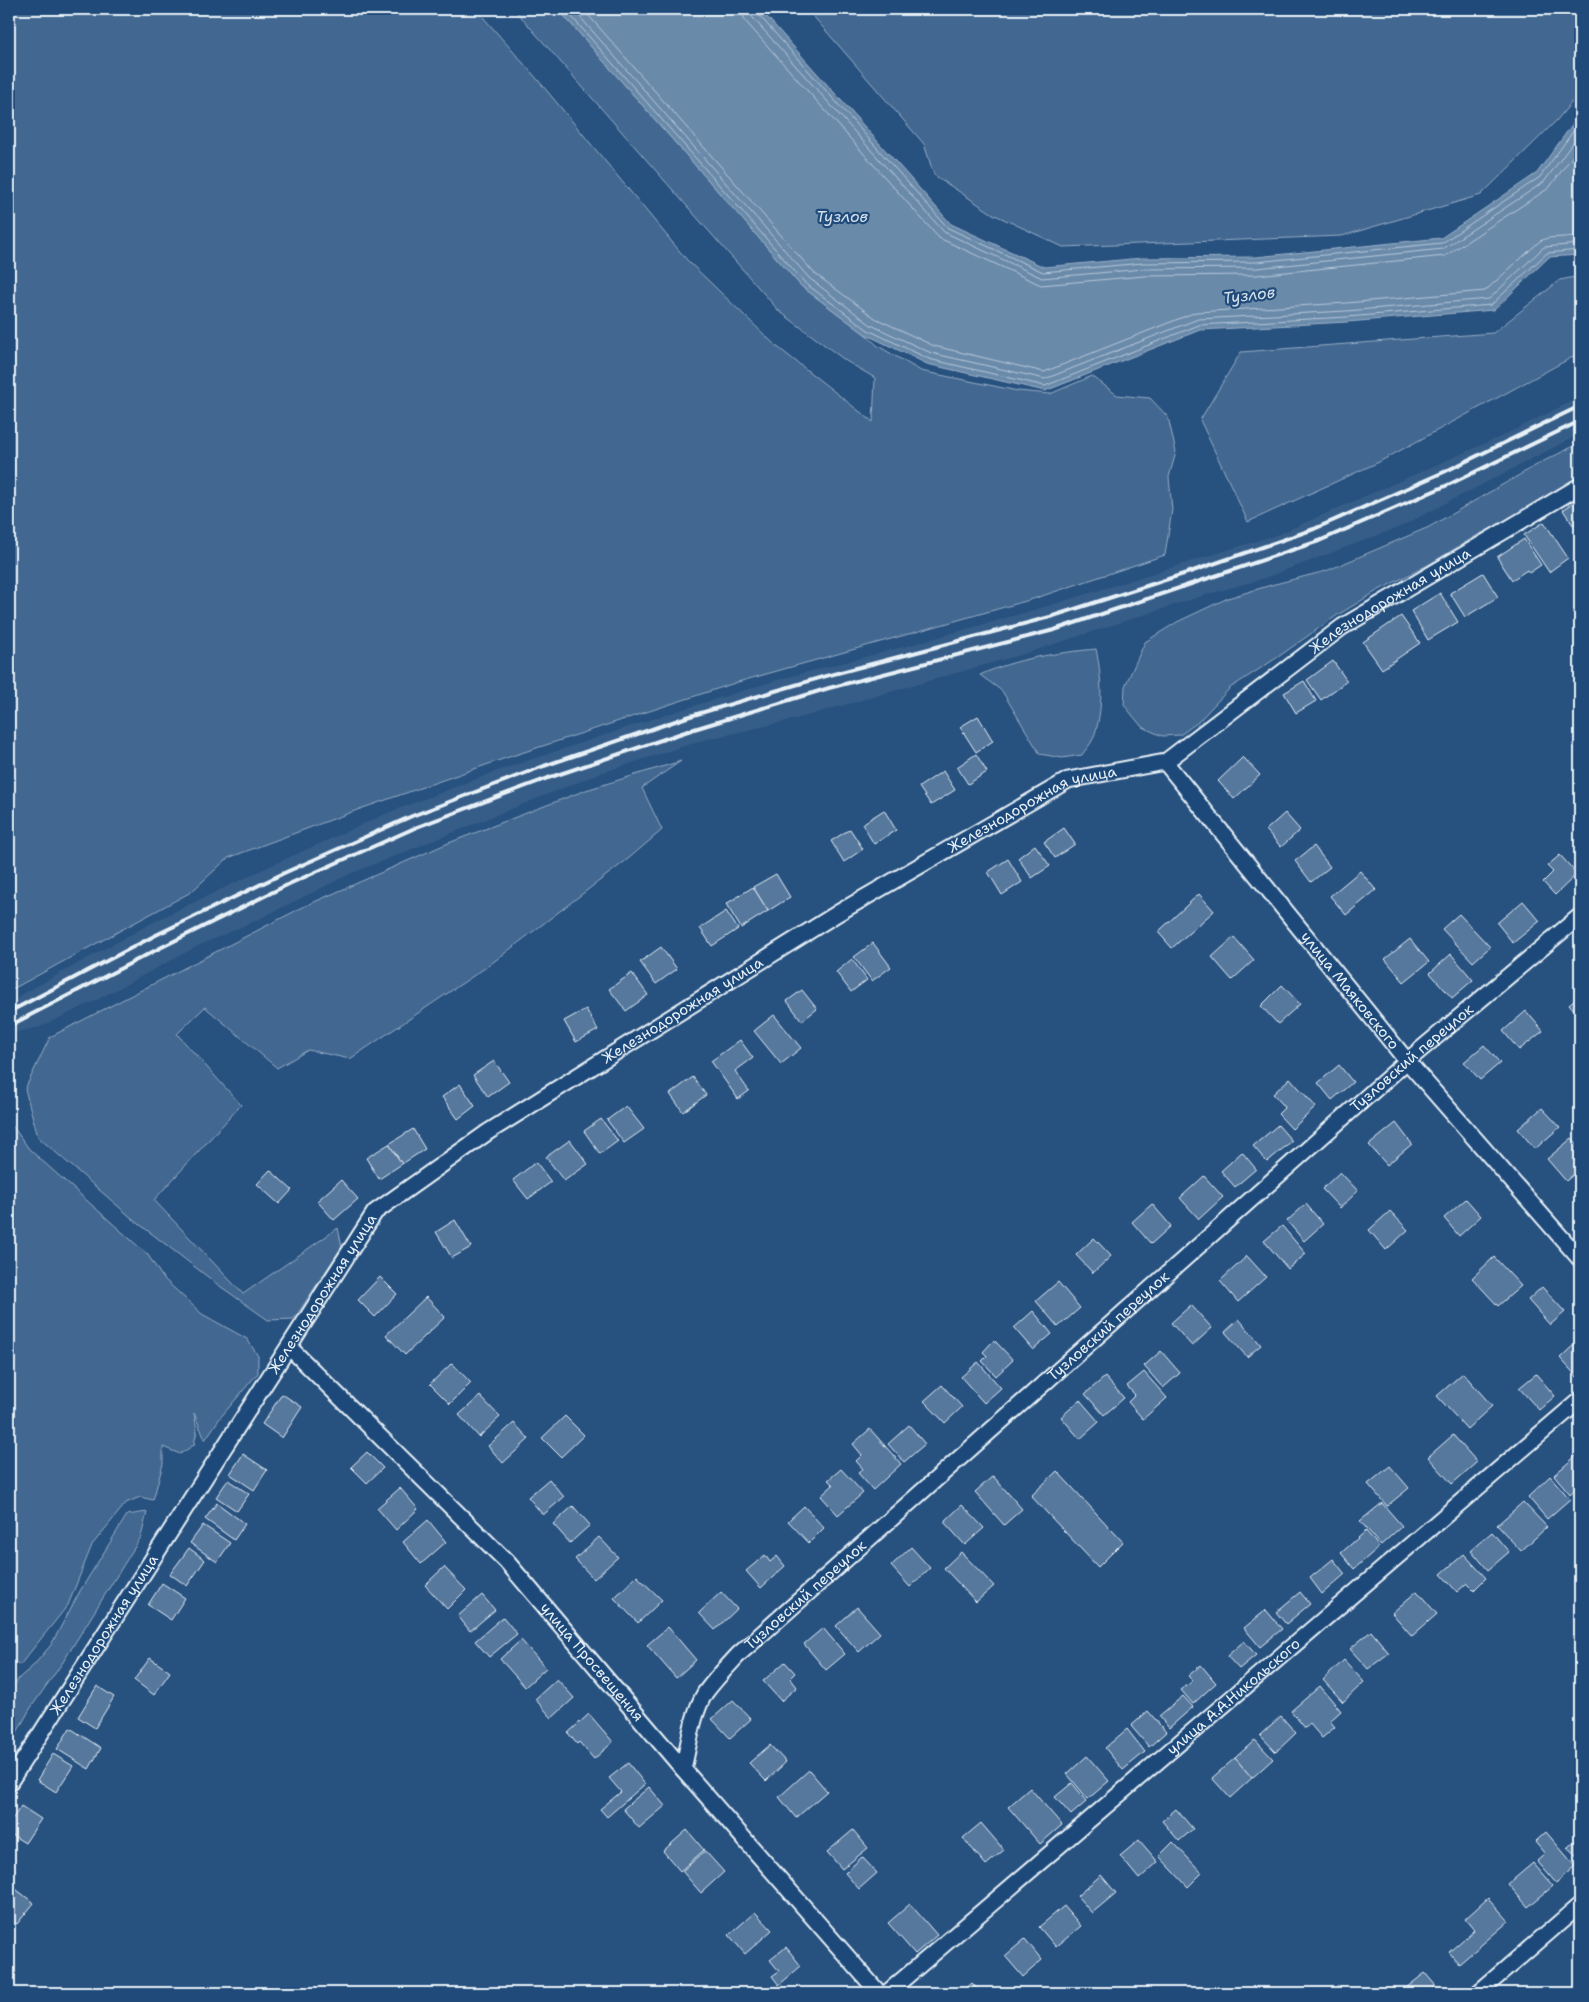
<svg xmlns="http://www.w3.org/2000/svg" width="1589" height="2002" font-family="'Shantell Sans',sans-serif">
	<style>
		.built { fill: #355d88 }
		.green { fill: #436891; stroke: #96acc4 }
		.water { fill: #6b8aaa; stroke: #9db3c9 }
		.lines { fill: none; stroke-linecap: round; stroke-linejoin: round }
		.shore { stroke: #b6c8d9; stroke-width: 1 }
		.building { fill: #57789d; stroke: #e8f1f8 }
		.street-casing { stroke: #e8f1f8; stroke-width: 19 }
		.street { stroke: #1f4a7a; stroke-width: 15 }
		.rail { stroke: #e8f1f8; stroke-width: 4 }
		.labels { text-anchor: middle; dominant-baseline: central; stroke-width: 4.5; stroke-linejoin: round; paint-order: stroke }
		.street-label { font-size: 15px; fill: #e8f1f8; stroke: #1f4a7a }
		.water-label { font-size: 16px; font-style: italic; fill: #d5e2ec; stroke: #1f4a7a }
	</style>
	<rect width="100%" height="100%" fill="#27517f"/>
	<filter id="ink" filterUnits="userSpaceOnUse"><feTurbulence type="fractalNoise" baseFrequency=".02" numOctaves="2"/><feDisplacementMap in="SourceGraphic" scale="10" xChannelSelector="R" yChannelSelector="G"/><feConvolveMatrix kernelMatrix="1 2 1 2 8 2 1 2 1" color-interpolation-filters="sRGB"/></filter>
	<g filter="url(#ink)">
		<!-- built -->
		<path class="built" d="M1580,397V434L1400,527L1262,579L1199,597L1027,653L796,719L700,741L601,773L350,874L257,920L198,946L97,1000L40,1027L9,1034V1004L26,992L161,918L272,865L390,812L497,771L674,712L777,680L914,644L1048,606L1279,534L1504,435Z"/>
		<!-- green -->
		<g class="green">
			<path d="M9,9H476L538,80L687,260L775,345L873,422L875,378L846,361L779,311L514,9H558L801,286L865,334L878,346L921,371L1018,391L1050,394L1092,376L1117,395L1150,398L1168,417L1176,452L1169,477L1172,510L1165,555L1033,599L738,682L503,759L360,809L228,858L191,892L9,991Z"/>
			<path d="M807,9H1580V92L1557,120L1481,195L1342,236L1063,247L993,214L934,175L924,144Z"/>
			<path d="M1580,276V353L1379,462L1248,522L1200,420L1241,352L1493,333L1560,280Z"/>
			<path d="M1580,443V475L1525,512L1476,536L1428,565L1377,591L1336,616L1278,657L1230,688L1198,722L1180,735L1162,736L1142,727L1124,705L1125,686L1145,642L1177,622L1228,598L1271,585L1326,571L1429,527L1542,462Z"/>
			<path d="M1096,649C1102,676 1104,712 1093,739C1091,744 1085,750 1082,755L1062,758L1040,754L1002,691L980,675C1017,658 1056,653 1096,649Z"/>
			<path d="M681,761L642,788L662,830L628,859L488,966L350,1059L308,1050L277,1068L205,1007L177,1034L241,1105L154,1200L243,1294L338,1228L342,1247L294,1319L268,1320L217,1284L134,1220L38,1137L25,1089L50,1037L305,906L446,844L586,790Z"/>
			<path d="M9,1121L29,1149L148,1255L163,1278L202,1314L247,1339L258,1356V1373L220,1418L205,1440L194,1413L197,1430L194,1445L180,1454L163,1447V1464L153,1500L140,1497L126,1503L92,1545L68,1605L20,1665L9,1658Z"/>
			<path d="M147,1512L141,1537L63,1662L30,1709L9,1747V1693L19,1678L33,1666L51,1645L80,1591L127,1515Z"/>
		</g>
		<!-- water -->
		<path class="water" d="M558,9H760L951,224L1044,267L1142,258L1256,257L1441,238L1537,173L1580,114V255L1549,257L1494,310L1347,322L1200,330L1045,391L927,364L865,334L801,286Z"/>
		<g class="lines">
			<!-- shore -->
			<g class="shore">
				<path d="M565,9L805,283L868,330L929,359L1045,386L1199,325L1347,317L1491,305L1547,253L1580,250"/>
				<path d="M573,9L809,278L871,325L931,353L1045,379L1198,319L1346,311L1489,299L1544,247L1580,244"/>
				<path d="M583,9L814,273L875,318L934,346L1044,372L1196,312L1346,303L1485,291L1540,241L1548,238L1580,236"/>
				<path d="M742,9L743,16L747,23L939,238L1041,285L1144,276L1257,275L1445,256L1549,188L1580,146"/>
				<path d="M750,9L753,18L944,232L1042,278L1143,269L1257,268L1443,249L1544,182L1580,133"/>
				<path d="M756,9L758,14L948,228L1043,272L1143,263L1256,262L1442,243L1540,177L1580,122"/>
			</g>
		</g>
		<!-- building -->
		<g class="building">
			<path d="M1580,498V520L1573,525L1563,510Z"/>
			<path d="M1544,522L1568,558L1549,572L1524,535Z"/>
			<path d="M1524,539L1541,565L1529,573L1527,570L1512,580L1497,557Z"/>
			<path d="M1483,573L1498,597L1465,617L1450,593Z"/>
			<path d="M1440,593L1458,622L1428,640L1411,611Z"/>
			<path d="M1401,616L1420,643L1382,669L1363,642Z"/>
			<path d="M1333,661L1347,681L1321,700L1307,680Z"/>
			<path d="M1304,681L1316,701L1296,713L1284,693Z"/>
			<path d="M978,716L993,741L976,752L960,727Z"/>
			<path d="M976,754L987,772L968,784L957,767Z"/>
			<path d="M1243,757L1260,775L1234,799L1218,781Z"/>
			<path d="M943,771L955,790L931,805L919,787Z"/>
			<path d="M884,810L896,830L874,844L862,824Z"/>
			<path d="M1285,813L1300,830L1281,847L1266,830Z"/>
			<path d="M1064,828L1075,844L1055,858L1044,842Z"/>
			<path d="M850,829L863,849L844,862L831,841Z"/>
			<path d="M1035,845L1050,866L1032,878L1018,858Z"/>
			<path d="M1314,846L1330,867L1311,882L1295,861Z"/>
			<path d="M1560,855L1577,874L1555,895L1543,882L1553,872L1547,866Z"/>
			<path d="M1008,859L1022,882L1002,895L988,872Z"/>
			<path d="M1360,871L1376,890L1346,915L1330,896Z"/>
			<path d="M776,874L790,897L768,911L753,887Z"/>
			<path d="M753,887L768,911L741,928L726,904Z"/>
			<path d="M1199,894L1214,911L1172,948L1158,932Z"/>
			<path d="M1523,901L1540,921L1513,943L1497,923Z"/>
			<path d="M726,911L738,929L712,946L700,928Z"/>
			<path d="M1459,914L1490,947L1473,962L1442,929Z"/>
			<path d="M1234,937L1254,960L1232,980L1212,957Z"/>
			<path d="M1410,939L1429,962L1404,982L1385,959Z"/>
			<path d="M873,943L891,967L872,981L854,957Z"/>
			<path d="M661,947L677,969L656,984L640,962Z"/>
			<path d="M1451,954L1473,980L1452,998L1430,973Z"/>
			<path d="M852,959L867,980L851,992L836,972Z"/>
			<path d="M632,973L648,995L626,1011L609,989Z"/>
			<path d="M1282,985L1300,1004L1278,1024L1261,1006Z"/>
			<path d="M802,990L817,1009L802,1021L787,1001Z"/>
			<path d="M1580,995V1017L1569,1004Z"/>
			<path d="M586,1009L598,1030L576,1042L564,1021Z"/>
			<path d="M1526,1011L1543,1031L1519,1050L1503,1031Z"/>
			<path d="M774,1015L801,1048L781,1064L754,1031Z"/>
			<path d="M740,1040L753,1058L735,1071L749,1091L738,1099L711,1061Z"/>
			<path d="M1484,1045L1500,1063L1480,1080L1464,1062Z"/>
			<path d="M494,1061L509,1082L488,1097L473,1075Z"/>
			<path d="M1339,1065L1353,1082L1332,1100L1318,1083Z"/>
			<path d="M693,1077L706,1095L683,1112L670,1094Z"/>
			<path d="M1290,1078L1316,1107L1292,1129L1278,1114L1285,1107L1273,1094Z"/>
			<path d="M460,1084L475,1106L458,1119L442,1097Z"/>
			<path d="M626,1106L644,1129L624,1143L607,1120Z"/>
			<path d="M1542,1108L1560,1127L1535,1149L1518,1129Z"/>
			<path d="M601,1119L618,1141L600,1154L584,1131Z"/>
			<path d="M1396,1123L1412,1144L1387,1165L1369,1145Z"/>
			<path d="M1278,1125L1292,1141L1267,1162L1253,1146Z"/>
			<path d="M413,1129L425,1149L402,1164L389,1144Z"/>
			<path d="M1572,1138L1580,1147V1169L1566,1181L1547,1159Z"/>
			<path d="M570,1140L588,1164L564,1181L546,1157Z"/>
			<path d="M389,1144L402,1164L379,1179L366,1158Z"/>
			<path d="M1242,1152L1256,1169L1235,1187L1221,1171Z"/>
			<path d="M536,1162L551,1182L528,1199L513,1180Z"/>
			<path d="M270,1170L292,1190L279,1204L257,1184Z"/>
			<path d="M1340,1172L1358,1191L1340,1208L1322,1189Z"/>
			<path d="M1204,1176L1223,1197L1199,1219L1180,1198Z"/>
			<path d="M341,1180L358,1199L334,1220L317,1201Z"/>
			<path d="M1466,1199L1481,1216L1459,1236L1444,1218Z"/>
			<path d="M1152,1204L1171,1226L1151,1244L1132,1222Z"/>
			<path d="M1306,1204L1323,1224L1304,1241L1287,1221Z"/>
			<path d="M1390,1211L1408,1230L1386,1250L1369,1230Z"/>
			<path d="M455,1220L471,1247L452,1258L436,1232Z"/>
			<path d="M1282,1226L1306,1254L1288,1269L1264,1241Z"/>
			<path d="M1094,1238L1111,1256L1093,1273L1076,1255Z"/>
			<path d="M1247,1256L1266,1277L1238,1302L1220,1281Z"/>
			<path d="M1494,1257L1521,1286L1498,1306L1472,1278Z"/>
			<path d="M380,1277L397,1294L375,1317L358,1300Z"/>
			<path d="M1058,1282L1080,1308L1058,1327L1036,1301Z"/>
			<path d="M1542,1287L1565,1312L1550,1325L1528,1300Z"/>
			<path d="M426,1297L445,1317L405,1355L386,1335Z"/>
			<path d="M1191,1305L1212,1328L1192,1346L1171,1323Z"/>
			<path d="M1033,1311L1052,1334L1033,1350L1014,1328Z"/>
			<path d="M1239,1319L1261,1345L1247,1357L1225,1332Z"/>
			<path d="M1580,1339V1377L1578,1378L1560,1358Z"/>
			<path d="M994,1340L1013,1360L996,1376L982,1361L987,1356L983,1352Z"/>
			<path d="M1161,1351L1180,1373L1163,1388L1144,1366Z"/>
			<path d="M978,1362L1001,1388L984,1403L961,1377Z"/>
			<path d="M452,1363L471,1383L450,1404L430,1384Z"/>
			<path d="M1144,1372L1167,1398L1143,1419L1128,1402L1135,1395L1127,1386Z"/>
			<path d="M1463,1373L1492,1406L1467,1429L1437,1396Z"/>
			<path d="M1536,1374L1555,1396L1539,1410L1519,1388Z"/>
			<path d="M1105,1377L1124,1398L1104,1415L1085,1394Z"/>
			<path d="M942,1385L962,1407L945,1423L924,1401Z"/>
			<path d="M282,1394L302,1407L282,1438L262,1424Z"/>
			<path d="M480,1396L500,1417L479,1437L459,1415Z"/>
			<path d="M1080,1400L1099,1422L1080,1439L1061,1417Z"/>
			<path d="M565,1416L584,1435L561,1457L542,1438Z"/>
			<path d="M514,1423L529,1439L503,1463L488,1446Z"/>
			<path d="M909,1425L925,1444L904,1462L888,1444Z"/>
			<path d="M870,1429L901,1464L873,1490L858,1473L863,1469L856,1461L862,1455L853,1444Z"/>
			<path d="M1453,1435L1477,1462L1452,1484L1428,1457Z"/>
			<path d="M367,1452L383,1468L367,1483L351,1467Z"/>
			<path d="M243,1454L267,1470L254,1490L230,1474Z"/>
			<path d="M1576,1456L1580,1460V1485L1570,1494L1554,1475Z"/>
			<path d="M1390,1466L1409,1488L1387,1506L1368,1484Z"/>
			<path d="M841,1469L863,1493L838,1515L821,1496L833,1485L828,1480Z"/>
			<path d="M1057,1471L1123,1542L1098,1567L1031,1496Z"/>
			<path d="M993,1476L1022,1509L1004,1525L975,1492Z"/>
			<path d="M1550,1476L1570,1499L1547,1519L1528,1497Z"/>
			<path d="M549,1479L564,1497L543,1515L528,1497Z"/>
			<path d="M228,1480L249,1494L237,1511L216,1497Z"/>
			<path d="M400,1488L418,1509L396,1530L377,1508Z"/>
			<path d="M1523,1502L1547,1527L1521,1551L1497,1525Z"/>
			<path d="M217,1503L245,1524L234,1540L205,1519Z"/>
			<path d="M1382,1503L1402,1526L1381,1545L1360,1521Z"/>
			<path d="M962,1505L984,1528L965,1545L944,1522Z"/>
			<path d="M573,1506L590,1525L570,1543L553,1524Z"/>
			<path d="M804,1506L824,1528L809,1543L788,1521Z"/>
			<path d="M428,1520L446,1542L421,1564L403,1542Z"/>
			<path d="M203,1525L230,1543L217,1562L190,1543Z"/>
			<path d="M1366,1531L1379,1547L1354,1569L1341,1553Z"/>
			<path d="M1492,1532L1509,1552L1488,1570L1471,1550Z"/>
			<path d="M599,1537L618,1557L594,1579L575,1559Z"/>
			<path d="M911,1547L930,1568L910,1587L891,1566Z"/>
			<path d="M189,1548L205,1560L187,1586L170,1574Z"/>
			<path d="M961,1552L994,1586L976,1602L944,1568Z"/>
			<path d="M1464,1554L1486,1578L1474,1590L1467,1583L1457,1592L1441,1574Z"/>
			<path d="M765,1555L770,1562L777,1556L785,1566L761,1588L746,1571Z"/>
			<path d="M1333,1559L1345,1574L1322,1594L1310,1578Z"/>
			<path d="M444,1567L466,1590L447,1609L425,1585Z"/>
			<path d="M637,1576L662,1600L638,1623L614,1598Z"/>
			<path d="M162,1583L185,1598L171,1620L148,1605Z"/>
			<path d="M1417,1591L1437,1614L1412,1636L1392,1613Z"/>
			<path d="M721,1592L737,1609L715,1630L699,1613Z"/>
			<path d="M1300,1592L1310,1604L1286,1624L1276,1612Z"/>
			<path d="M482,1595L495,1610L470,1631L458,1616Z"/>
			<path d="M857,1607L880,1633L859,1652L836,1626Z"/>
			<path d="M1266,1610L1282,1629L1260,1647L1244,1628Z"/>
			<path d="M503,1617L517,1634L489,1657L475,1641Z"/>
			<path d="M668,1627L696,1660L676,1678L647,1645Z"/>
			<path d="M823,1628L845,1654L826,1670L804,1644Z"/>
			<path d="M1371,1631L1389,1653L1368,1669L1350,1649Z"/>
			<path d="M521,1640L546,1668L525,1687L500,1659Z"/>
			<path d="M1244,1641L1256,1655L1239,1669L1227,1656Z"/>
			<path d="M150,1658L170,1672L154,1695L134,1680Z"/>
			<path d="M1344,1660L1364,1682L1343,1702L1323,1680Z"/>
			<path d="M785,1662L795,1673L790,1678L797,1687L781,1701L763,1681Z"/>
			<path d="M1201,1665L1216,1683L1193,1704L1181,1690L1193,1681L1188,1676Z"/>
			<path d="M557,1679L574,1698L552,1718L535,1699Z"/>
			<path d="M97,1686L114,1697L95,1728L78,1717Z"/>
			<path d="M1320,1686L1341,1711L1330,1721L1335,1727L1322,1738L1310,1724L1305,1728L1291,1711Z"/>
			<path d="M1183,1696L1193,1707L1169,1728L1159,1716Z"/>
			<path d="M733,1700L751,1719L730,1738L712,1719Z"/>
			<path d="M1148,1711L1166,1732L1149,1747L1131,1726Z"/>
			<path d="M589,1714L613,1742L594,1759L579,1742L577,1744L568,1733Z"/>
			<path d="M1281,1716L1296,1733L1276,1752L1260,1735Z"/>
			<path d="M70,1728L101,1748L89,1769L57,1749Z"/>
			<path d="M1127,1729L1145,1752L1123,1770L1105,1748Z"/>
			<path d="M1255,1740L1273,1759L1252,1778L1235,1758Z"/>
			<path d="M770,1745L786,1762L766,1781L749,1763Z"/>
			<path d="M53,1754L73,1766L56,1792L37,1780Z"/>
			<path d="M1087,1756L1109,1781L1088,1799L1067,1774Z"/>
			<path d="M1235,1758L1252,1778L1230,1798L1212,1778Z"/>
			<path d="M628,1763L645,1784L607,1817L600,1809L621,1792L609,1778Z"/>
			<path d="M809,1770L827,1791L796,1818L779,1797Z"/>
			<path d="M1072,1783L1087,1801L1071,1815L1055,1797Z"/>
			<path d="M649,1787L665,1806L639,1828L623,1809Z"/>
			<path d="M1030,1788L1062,1825L1040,1844L1008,1807Z"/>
			<path d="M21,1806L41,1819L25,1843L9,1833V1824Z"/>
			<path d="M1176,1809L1193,1829L1179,1841L1162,1821Z"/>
			<path d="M981,1823L1004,1850L986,1865L963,1838Z"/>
			<path d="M687,1830L704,1850L680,1871L663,1851Z"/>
			<path d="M853,1830L868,1848L842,1869L827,1852Z"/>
			<path d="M1546,1832L1575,1866L1556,1883L1537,1861L1545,1854L1535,1842Z"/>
			<path d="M1580,1836V1861L1568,1847Z"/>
			<path d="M1139,1840L1158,1862L1139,1879L1120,1856Z"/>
			<path d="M1173,1842L1202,1873L1188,1887L1159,1856Z"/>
			<path d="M705,1851L724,1872L701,1893L682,1871Z"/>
			<path d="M862,1857L877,1873L859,1889L845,1873Z"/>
			<path d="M1533,1863L1553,1886L1528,1907L1508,1884Z"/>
			<path d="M1101,1875L1116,1893L1092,1913L1077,1896Z"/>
			<path d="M9,1884L34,1903L17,1924L9,1918Z"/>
			<path d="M1488,1898L1509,1921L1459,1964L1449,1952L1474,1930L1465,1919Z"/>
			<path d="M910,1904L937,1935L915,1954L888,1923Z"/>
			<path d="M1064,1906L1081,1926L1056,1947L1039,1927Z"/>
			<path d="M755,1912L772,1930L745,1954L729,1935Z"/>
			<path d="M1025,1939L1042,1960L1023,1977L1005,1956Z"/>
			<path d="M786,1947L801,1966L779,1985L772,1976L779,1971L770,1960Z"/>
			<path d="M1425,1973L1436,1986L1427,1993H1410L1406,1988Z"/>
			<path d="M972,1983L981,1993H961Z"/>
		</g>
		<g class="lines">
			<!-- street casing -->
			<g class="street-casing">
				<g id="street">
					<path id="s1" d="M1165,762L1407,1061L1580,1259"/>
					<path id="s2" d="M290,1348L507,1562L683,1769L879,1993"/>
					<path id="s3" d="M683,1769C689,1745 692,1715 705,1693C715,1679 727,1667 739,1654L1407,1061L1580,916"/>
					<path id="s4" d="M9,1783L375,1212L488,1132L838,913L1068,780L1165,762L1342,627L1580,486"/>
					<path id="s5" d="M887,1993L1580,1400"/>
					<path d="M1478,1993L1580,1905"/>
				</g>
			</g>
			<!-- street -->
			<use href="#street" class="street"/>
			<!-- rail -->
			<g class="rail">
				<path d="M9,1012L156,935L284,873L412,816L544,766L687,717L826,676L1050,617L1193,571L1314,529L1444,472L1580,406"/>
				<path d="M9,1026L162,947L289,884L417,827L548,778L691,730L829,688L1054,630L1319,541L1450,484L1580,421"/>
			</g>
		</g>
	</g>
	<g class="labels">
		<!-- street labels -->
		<g class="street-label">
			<text stroke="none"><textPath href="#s4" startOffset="1871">Железнодорожная улица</textPath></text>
			<text stroke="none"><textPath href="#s4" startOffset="1451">Железнодорожная улица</textPath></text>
			<text stroke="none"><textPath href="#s1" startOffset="294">улица Маяковского</textPath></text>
			<text stroke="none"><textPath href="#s4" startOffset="1046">Железнодорожная улица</textPath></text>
			<text stroke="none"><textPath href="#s3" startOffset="1030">Тузловский переулок</textPath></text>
			<text stroke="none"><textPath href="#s4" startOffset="581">Железнодорожная улица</textPath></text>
			<text stroke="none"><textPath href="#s3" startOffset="625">Тузловский переулок</textPath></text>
			<text stroke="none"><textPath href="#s3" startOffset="220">Тузловский переулок</textPath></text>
			<text stroke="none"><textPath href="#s4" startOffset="176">Железнодорожная улица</textPath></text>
			<text stroke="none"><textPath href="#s2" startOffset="436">улица Просвещения</textPath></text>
			<text stroke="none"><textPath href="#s5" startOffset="456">улица А.А.Никольского</textPath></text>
		</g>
		<!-- water labels -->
		<g class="water-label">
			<text x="842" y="216">Тузлов</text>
			<text transform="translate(1249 295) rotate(-7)">Тузлов</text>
		</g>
	</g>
	<!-- margin -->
	<rect width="1589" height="2002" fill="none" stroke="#1f4a7a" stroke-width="30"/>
	<rect x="15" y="15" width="1559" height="1972" fill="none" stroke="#e8f1f8" stroke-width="2" filter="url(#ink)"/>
</svg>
